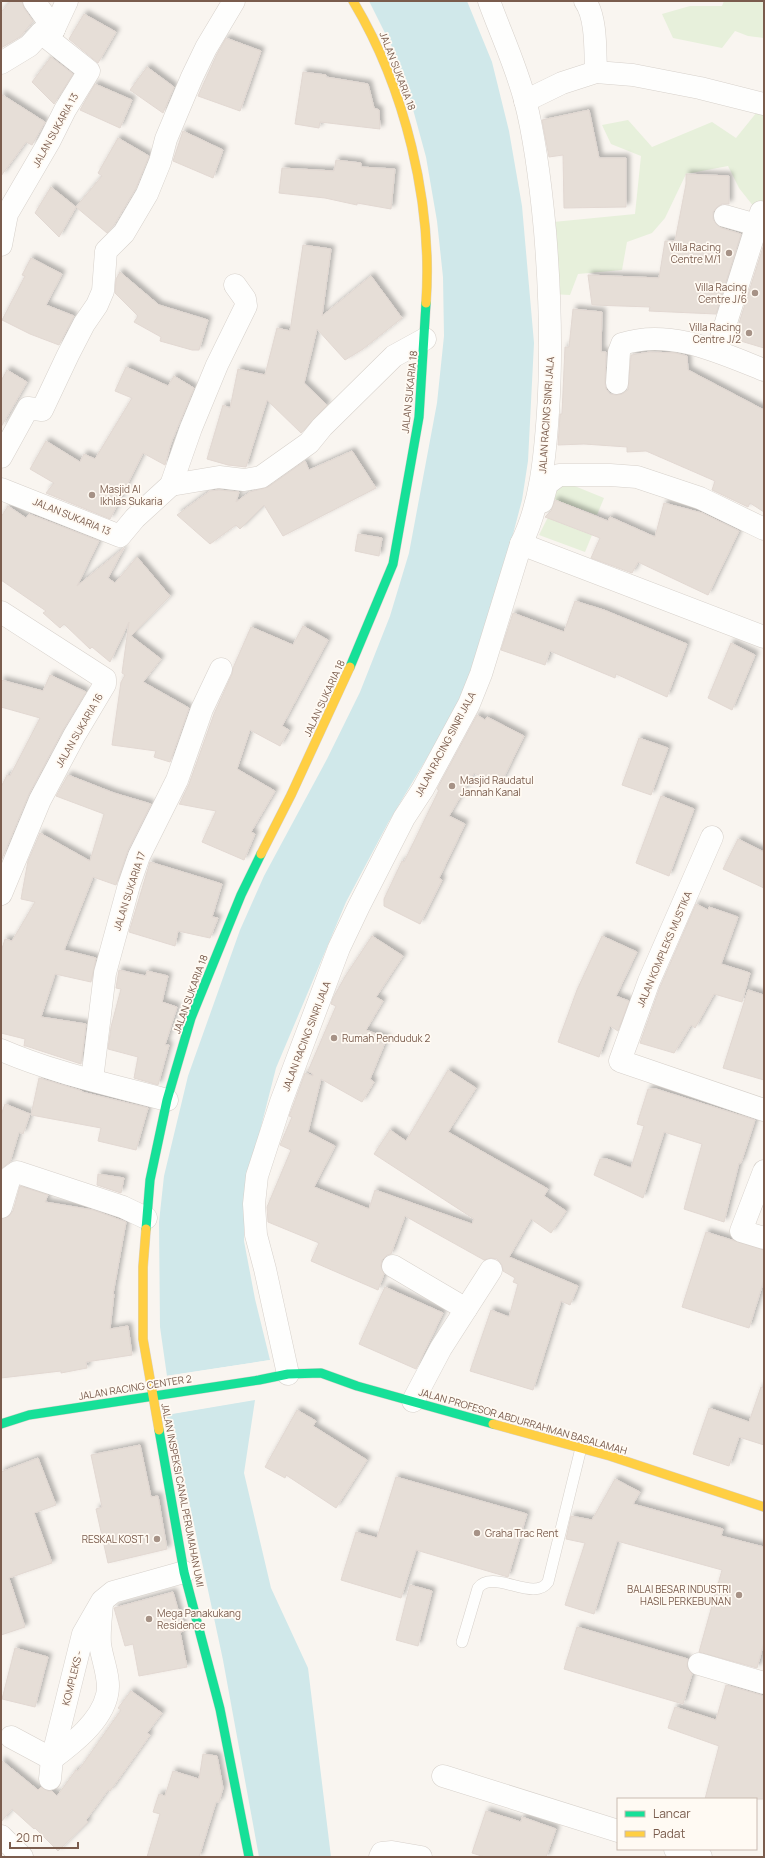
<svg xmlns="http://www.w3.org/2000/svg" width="765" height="1858" font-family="Manrope,sans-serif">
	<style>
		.green { fill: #e7f0db }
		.water { fill: #d0e8ea }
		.pier { fill: #f9f5f0 }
		.building { fill: #e6ded7; stroke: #e2d8d2; filter: url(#shadow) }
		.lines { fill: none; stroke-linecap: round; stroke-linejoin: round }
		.lane-casing { stroke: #d7d1cb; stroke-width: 12 }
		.street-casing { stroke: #d7d1cb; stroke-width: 23 }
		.fast-casing { stroke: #d9d2cb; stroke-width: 10 }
		.slow-casing { stroke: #d9d2cb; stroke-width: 10 }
		.lane { stroke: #fefefd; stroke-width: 11 }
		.street { stroke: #fefefd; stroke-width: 22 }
		.fast { stroke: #16e098; stroke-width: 9 }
		.slow { stroke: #ffcf43; stroke-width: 9 }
		.poi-dot { fill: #a69286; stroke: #fffaf3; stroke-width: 1.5 }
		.labels { text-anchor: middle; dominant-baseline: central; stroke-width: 3.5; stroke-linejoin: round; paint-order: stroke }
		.street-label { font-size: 10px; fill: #7a5c4d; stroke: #fffaf3 }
		.poi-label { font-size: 10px; fill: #7a5c4d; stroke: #fffaf3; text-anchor: end }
	</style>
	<defs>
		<filter id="shadow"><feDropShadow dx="3.5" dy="-3.5" stdDeviation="2" flood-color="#0004"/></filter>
	</defs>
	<rect width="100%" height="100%" fill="#f9f5f0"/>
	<!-- green -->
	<g class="green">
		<path d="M724,1H764V38L748,36L735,31L722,48L673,38L662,14L690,6H722Z"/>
		<path d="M757,112L764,114V201L754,207L739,188L728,166L686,174L665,218L652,233L627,242L622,270L578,274L570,295L551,294L543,223L635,214L641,156L611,144L602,125L628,120L652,147L712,122L736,138Z"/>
		<path d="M560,480L604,498L597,515L551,498Z"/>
		<path d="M548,517L592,535L585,552L539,535Z"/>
	</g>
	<!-- water -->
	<g class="water">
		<path d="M369,1H467L492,62L509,131L522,206L534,343L528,461L522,500L483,648L455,711L388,823L346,902L276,1068L250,1170L246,1202L244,1241L255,1299L270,1360L167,1376L160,1327L159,1222L164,1176L188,1076L240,930L264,876L327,759L360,692L390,616L409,553L437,403L444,336L443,277L437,221L426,157L411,102L393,49Z"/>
		<path d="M255,1400L244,1473L271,1588L308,1668L331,1857H259L223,1660L181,1464L166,1415Z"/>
	</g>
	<!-- pier -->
	<g class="pier">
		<path d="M270,1360H272L270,1362L167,1378L165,1376Z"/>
		<path d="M255,1398L257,1399L164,1415L166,1413Z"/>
	</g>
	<!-- building -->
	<g class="building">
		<path d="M11,1H22L24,8L33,21L20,37L1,48V12Z"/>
		<path d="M84,14L116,32L98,63L69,39Z"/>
		<path d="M226,38L261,51L240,111L198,96L217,54Z"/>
		<path d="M51,57L73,74L54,104L32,82Z"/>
		<path d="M147,67L174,87L163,113L130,90Z"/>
		<path d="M303,72L326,75V77L368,84L374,108L379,110L380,129L320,122L319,128L295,124Z"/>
		<path d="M95,84L132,100L120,128L80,110Z"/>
		<path d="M1,94L45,122L32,145L26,142L1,176Z"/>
		<path d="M589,110L599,158H626V207L564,208L563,155L549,157L542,120Z"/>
		<path d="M183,131L223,150L213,178L173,161Z"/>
		<path d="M118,138L149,156L136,188L114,225L107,233L76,207L102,176L98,173Z"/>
		<path d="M336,160L361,163V167L395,169L391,209L357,203V205L325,198L279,193L282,168L334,171Z"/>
		<path d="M686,174L729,176V204H722L717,207L713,212V219L716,224L721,228L741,234L716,314L649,311L650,307L592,305L588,275L659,278L665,241H675L686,184Z"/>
		<path d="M51,187L76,207L59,237L35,213Z"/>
		<path d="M764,244V348L734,339Z"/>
		<path d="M303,245L331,249L322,316L371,276L402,318L363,349L345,360L317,329L304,383L327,405L301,433L267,400L246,467L228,465L207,459L223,405L230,408L238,369L265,375L277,328L290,331Z"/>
		<path d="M31,258L62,274L46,305L74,316L59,345L30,334L2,320L25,276L22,275Z"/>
		<path d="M120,272L159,305L208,320L199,350H192L160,341L161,337L134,322L138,316L115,293L116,279Z"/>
		<path d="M573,309L602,312L601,352H606L605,383L606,389L610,394L616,395L622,394L628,390L631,355L650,352L675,353L687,356L688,370L764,410V512L750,503L748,507L712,490L715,481L646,451L627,452V447L584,444L558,445L560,414H562L565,347H569Z"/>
		<path d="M126,367L168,386L174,376L194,388L171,443L165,465L143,453L110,519L46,493L54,483L30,469L46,441L80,462L84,454L95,459L132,398L115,391Z"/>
		<path d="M7,370L27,382L1,427V381Z"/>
		<path d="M352,451L376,488L283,536L264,505L240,529L236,525L210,544L177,515L210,491L219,490L239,492L236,502L250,492L268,487L305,461L309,470Z"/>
		<path d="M555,500L608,521L610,517L655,537L664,503L702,513L739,531L708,595L638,562L632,573L591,558L600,538L545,517L551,511Z"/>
		<path d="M8,506L26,518L29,514L99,541L77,586L124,548L108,578L115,583L137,557L170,596L131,636L161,659L143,682L189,708L170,762L154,757L156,751L112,745L121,682L125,675L122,673L129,622L110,662L92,647L90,649L64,624L60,628L43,613L46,611L1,580V517Z"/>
		<path d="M358,534L382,538L379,556L355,551Z"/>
		<path d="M575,601L604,610L687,644L667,697L616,674L615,678L550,651L545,665L501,650L513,613L564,632Z"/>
		<path d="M303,626L328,640L282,726L289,730L280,746L250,730L237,769L275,791L251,832L255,834L244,860L202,842L216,811L179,804L180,803L189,784L214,714L232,674L233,668L251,627L293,645Z"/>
		<path d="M731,643L755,655L732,710L708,698Z"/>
		<path d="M50,675L86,692L63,730L29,794L1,861V787L7,775L10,776L40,718L1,707V680L43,691Z"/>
		<path d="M477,715L485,720L487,717L524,736L500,785L474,773L449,816L465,824L439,878L442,880L420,924L384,906V899L402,861L404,862L439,790L437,789Z"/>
		<path d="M639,738L668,748L651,795L622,785Z"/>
		<path d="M68,775L114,793L151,804L128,850L116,885L93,877L64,950L96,958L91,982L55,974L41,1017L86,1024L81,1064L26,1046H24L25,1039L1,1033V952L5,939L12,941L35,902L21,899L28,861L40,833L90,861L104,814L56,796Z"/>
		<path d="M661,796L694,809L669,876L636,863Z"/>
		<path d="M738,839L764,852V888L723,869Z"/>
		<path d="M150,862L222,884L212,917L218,918L210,938L178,931L175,946L129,932Z"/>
		<path d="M696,904L708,910L709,907L738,917L721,964L750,973L742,1002L714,994L695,1028L691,1025L674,1053L640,1043L660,987Z"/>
		<path d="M372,936L403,956L376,997L383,1001L366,1030L387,1038L370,1079L374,1082L362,1102L321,1079L308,1132L335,1146L314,1187L369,1209L375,1190L472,1224L474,1219L374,1154L390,1130L406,1141L448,1070L476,1088L448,1132L548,1189L544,1196L566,1211L551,1233L531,1219L509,1257L578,1286L570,1305L561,1301L533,1390L470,1371L491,1310L509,1317L518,1284L513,1282L515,1278L503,1271L502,1265L497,1259L491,1258L484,1260L405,1216L391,1254L387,1255L382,1260L381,1266L384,1274L378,1290L311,1261L319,1243L268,1222L267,1207L291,1150L280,1145L292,1117L289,1116L293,1106L305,1073L313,1076V1074L308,1071L336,1006L331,1004L333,998L346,975Z"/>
		<path d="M602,936L637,952L616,996L629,1001L618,1031L610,1026L599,1057L558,1042L577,990Z"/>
		<path d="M119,970L146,976L147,971L168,976L162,1002L177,1007L165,1045H169L158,1085L134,1078L138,1057L108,1049L111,1027L121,989L116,988Z"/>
		<path d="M748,990L764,995V1080L723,1068Z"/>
		<path d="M39,1078L82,1091V1092L148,1108L136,1150L98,1141L101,1128L31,1115Z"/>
		<path d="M648,1089H656L755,1120L741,1163H739L724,1222L684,1209L702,1144L664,1132L643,1198L594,1175L600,1159H607L631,1168L644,1126L637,1124Z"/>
		<path d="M5,1104L30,1114L23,1134L19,1132L10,1162L1,1169V1115Z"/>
		<path d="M98,1174L124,1178L121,1193L97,1185Z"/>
		<path d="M20,1186L48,1195L45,1202L93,1210L126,1222L113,1294H114L110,1329L128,1326L132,1355L86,1362L87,1368L61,1373V1371L1,1378V1219L9,1216L13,1211Z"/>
		<path d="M706,1232L764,1250V1280L749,1328L682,1307Z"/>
		<path d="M385,1287L443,1313L416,1369L359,1344Z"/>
		<path d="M761,1387L764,1388V1445L739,1437L729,1466L693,1454L709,1408L749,1422Z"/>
		<path d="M297,1410L316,1421L313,1426L367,1460L336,1508L286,1475L285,1478L265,1467Z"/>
		<path d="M140,1445L151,1497L158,1496L167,1549L108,1563L96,1509L102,1507L91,1455Z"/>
		<path d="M38,1458L56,1505L34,1513L52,1563L9,1578L25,1627L1,1635V1472Z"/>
		<path d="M396,1477L527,1514L508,1577L416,1550L401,1598L341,1580L356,1532L377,1538Z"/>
		<path d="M615,1479L640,1492L633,1504L723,1529L721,1536L764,1547V1642L757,1668L699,1652L722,1570L617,1541L594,1614L565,1605L585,1543L566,1539L571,1516L592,1520Z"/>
		<path d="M410,1585L432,1591L418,1646L396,1640Z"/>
		<path d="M173,1592L184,1631L180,1632L187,1667L139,1676L133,1644L125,1646L114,1608Z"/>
		<path d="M577,1627L688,1659L687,1667L692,1674L683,1704L564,1669Z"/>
		<path d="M15,1648L48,1657L35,1707L2,1699Z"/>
		<path d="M726,1685L764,1696V1799H705L719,1746L668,1728L675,1707L716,1720Z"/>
		<path d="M131,1691L162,1713L147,1733L150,1735L110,1791L108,1790L86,1820L88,1822L58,1851L35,1828L34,1829L12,1809L1,1822V1760L38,1790L41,1787L48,1791H52L57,1796L76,1770L78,1771L121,1710L118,1708Z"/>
		<path d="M203,1754L217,1756L223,1788L219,1802H216L199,1857H147L160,1814L153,1812L159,1794L165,1796L173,1771L199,1779Z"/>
		<path d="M486,1811L521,1822L522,1817L556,1829L546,1857H485L472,1853Z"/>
	</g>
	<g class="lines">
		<!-- lane casing -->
		<g class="lane-casing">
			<path id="lane" d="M462,1642L478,1588C493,1568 534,1603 548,1582L581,1448"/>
		</g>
		<!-- street casing -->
		<g class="street-casing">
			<g id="street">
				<path d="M34,1L54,29"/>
				<path d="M585,1C597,18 595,52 596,72"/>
				<path d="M54,29L67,1"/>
				<path d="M1,63L29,46L41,33L54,29"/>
				<path d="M525,101L562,83L596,72L633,75L700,88L764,104"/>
				<path d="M725,216L757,225"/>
				<path d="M1,245L7,214L49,142L65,110L89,71L41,33"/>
				<path d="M717,351L761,212"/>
				<path d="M617,383L619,352L622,344C670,328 721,353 764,370"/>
				<path d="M1,457L28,408L42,410L68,355L84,324L97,305L103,291L106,251L124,233L147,194L160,162L166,139L192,77L206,48L234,1"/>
				<path d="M171,485L219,477L244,480L261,477L309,443L322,427L394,356L425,339"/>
				<path d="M1,489L120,536L135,518L171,485L191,428L217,365L246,306L245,299L235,285"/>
				<path d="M542,502L547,484L559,475H610L637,477L700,498L764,529"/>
				<path d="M521,544L764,637"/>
				<path d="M1,612L105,679V684L74,736L40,800L1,894"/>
				<path d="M712,837L649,981L620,1061L764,1110"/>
				<path d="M1,1050C54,1073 112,1085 167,1100"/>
				<path d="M92,1080L105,973L129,885L139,856L177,780L202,709L221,669"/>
				<path d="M764,1171L741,1231L764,1238"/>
				<path d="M1,1207L10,1177L17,1172L123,1207L146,1218"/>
				<path d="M393,1266L466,1309"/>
				<path d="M288,1374L265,1269L256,1235L254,1204L257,1176L281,1102L339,948L359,906L404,818L423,789L469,704L481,674L521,544C541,504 545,456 548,412C552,351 550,292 545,231C541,188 536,142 525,100C516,66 501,34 489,1"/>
				<path d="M413,1401L441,1348L491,1270"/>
				<path d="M699,1664L764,1683"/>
				<path d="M11,1737L52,1759C72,1744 101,1722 107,1695C111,1679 102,1660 100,1644C99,1631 101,1617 102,1604"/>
				<path d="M443,1776L618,1831"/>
				<path d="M50,1779L52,1759L83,1634L102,1601L113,1592L184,1572"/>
				<path d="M1,1836L22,1857"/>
				<path d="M675,1849L701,1857"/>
				<path d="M380,1857L382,1853L392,1852L421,1857"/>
			</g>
		</g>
		<!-- fast casing -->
		<g class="fast-casing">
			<g id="fast">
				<path d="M350,667L393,564L419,417L426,303"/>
				<path d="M146,1229L150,1180L167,1100L191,1018L241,895L261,854"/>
				<path d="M1,1424L29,1415L259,1380L288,1374L321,1373L357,1386L493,1424"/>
				<path d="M159,1430L184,1572L220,1709L249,1857"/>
			</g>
		</g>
		<!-- slow casing -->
		<g class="slow-casing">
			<g id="slow">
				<path d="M353,1C405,88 433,202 426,303"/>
				<path d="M261,854L291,795L350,667"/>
				<path d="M146,1229L143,1267V1339L159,1430"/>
				<path d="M493,1424L610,1456L764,1507"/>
			</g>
		</g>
		<!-- lane -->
		<use href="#lane" class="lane"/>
		<!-- street -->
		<use href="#street" class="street"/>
		<!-- fast -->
		<use href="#fast" class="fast"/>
		<!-- slow -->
		<use href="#slow" class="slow"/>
	</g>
	<!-- markers -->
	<g class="poi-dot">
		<circle cx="729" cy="253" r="4"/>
		<circle cx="755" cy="293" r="4"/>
		<circle cx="749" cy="333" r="4"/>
		<circle cx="92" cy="495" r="4"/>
		<circle cx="452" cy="786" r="4"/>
		<circle cx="334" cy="1038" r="4"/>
		<circle cx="477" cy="1533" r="4"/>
		<circle cx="157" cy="1539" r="4"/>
		<circle cx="739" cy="1595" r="4"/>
		<circle cx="149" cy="1619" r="4"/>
	</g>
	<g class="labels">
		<!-- street labels -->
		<g class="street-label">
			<text transform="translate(398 71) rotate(69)">JALAN SUKARIA 18</text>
			<text transform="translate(55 130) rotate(-61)">JALAN SUKARIA 13</text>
			<text transform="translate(409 392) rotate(-84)">JALAN SUKARIA 18</text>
			<text transform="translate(546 415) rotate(-86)">JALAN RACING SINRI JALA</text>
			<text transform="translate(72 516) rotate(22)">JALAN SUKARIA 13</text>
			<text transform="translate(324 698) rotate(-65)">JALAN SUKARIA 18</text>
			<text transform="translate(79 730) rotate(-60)">JALAN SUKARIA 16</text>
			<text transform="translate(445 744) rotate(-62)">JALAN RACING SINRI JALA</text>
			<text transform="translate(129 891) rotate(-72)">JALAN SUKARIA 17</text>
			<text transform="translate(664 949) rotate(-67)">JALAN KOMPLEKS MUSTIKA</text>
			<text transform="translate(190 994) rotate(-70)">JALAN SUKARIA 18</text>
			<text transform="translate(306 1036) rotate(-69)">JALAN RACING SINRI JALA</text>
			<text transform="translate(135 1387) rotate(-9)">JALAN RACING CENTER 2</text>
			<text transform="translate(523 1421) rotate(16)">JALAN PROFESOR ABDURRAHMAN BASALAMAH</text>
			<text transform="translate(183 1495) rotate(79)">JALAN INSPEKSI CANAL PERUMAHAN UMI</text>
			<text transform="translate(72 1678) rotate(-76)">KOMPLEKS -</text>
		</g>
		<!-- poi labels -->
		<g class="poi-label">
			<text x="721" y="247">Villa Racing<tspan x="721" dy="12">Centre M/1</tspan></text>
			<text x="747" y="287">Villa Racing<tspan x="747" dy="12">Centre J/6</tspan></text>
			<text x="741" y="327">Villa Racing<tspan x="741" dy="12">Centre J/2</tspan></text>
			<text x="100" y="489" text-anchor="start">Masjid Al<tspan x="100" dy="12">Ikhlas Sukaria</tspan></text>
			<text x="460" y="780" text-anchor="start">Masjid Raudatul<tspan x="460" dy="12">Jannah Kanal</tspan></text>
			<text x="342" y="1038" text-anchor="start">Rumah Penduduk 2</text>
			<text x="485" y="1533" text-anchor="start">Graha Trac Rent</text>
			<text x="149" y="1539">RESKAL KOST 1</text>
			<text x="731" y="1589">BALAI BESAR INDUSTRI<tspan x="731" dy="12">HASIL PERKEBUNAN</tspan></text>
			<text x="157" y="1613" text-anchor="start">Mega Panakukang<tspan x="157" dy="12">Residence</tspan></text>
		</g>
	</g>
	<!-- border -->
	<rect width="765" height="1858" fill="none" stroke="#7a5c4d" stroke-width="4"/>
	<!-- legend -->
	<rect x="617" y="1798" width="140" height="52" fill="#fffaf3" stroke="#cabbb1"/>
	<rect x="625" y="1811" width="20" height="6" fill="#16e098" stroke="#cabbb1"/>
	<text x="653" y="1818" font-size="12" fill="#7a5c4d">Lancar</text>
	<rect x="625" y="1831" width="20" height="6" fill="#ffcf43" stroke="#cabbb1"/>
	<text x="653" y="1838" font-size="12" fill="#7a5c4d">Padat</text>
	<!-- scale -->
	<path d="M10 1842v6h68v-6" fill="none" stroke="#7a5c4d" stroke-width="2"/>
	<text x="16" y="1842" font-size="12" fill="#7a5c4d" stroke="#fffaf3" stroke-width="3" paint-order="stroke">20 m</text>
</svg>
